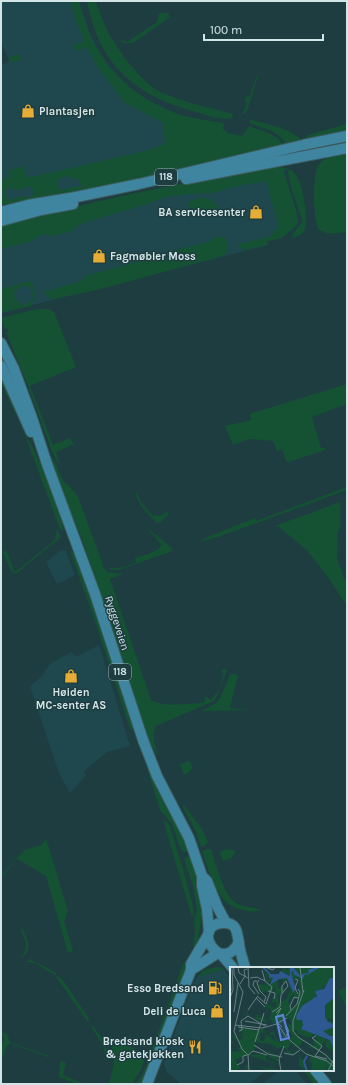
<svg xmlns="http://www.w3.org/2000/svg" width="348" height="1085" font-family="Karla,sans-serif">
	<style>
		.built { fill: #1f484e }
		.green { fill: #145233; fill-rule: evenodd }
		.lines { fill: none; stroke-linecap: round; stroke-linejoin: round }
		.major-casing { stroke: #3e5a5e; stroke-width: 12 }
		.major { stroke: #3f859f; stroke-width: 10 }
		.labels { text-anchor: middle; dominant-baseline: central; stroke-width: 3; stroke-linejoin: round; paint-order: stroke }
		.shield { fill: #1e3d41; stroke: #9db3b6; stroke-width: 1 }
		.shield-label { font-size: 10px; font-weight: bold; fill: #d4e5e8 }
		.poi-label { font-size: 11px; font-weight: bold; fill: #d4e5e8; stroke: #1e3d41; text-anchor: end }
		.street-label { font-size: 11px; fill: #d4e5e8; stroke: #1e3d41 }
		.inset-river { fill: none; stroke: #2d5891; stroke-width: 2 }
		.inset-road { fill: none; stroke: #678084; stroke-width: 1 }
		.view { fill: #5d83de; fill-opacity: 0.15; stroke: #5d83de; stroke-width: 2 }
		.inset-edge { fill: none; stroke: #d4e5e8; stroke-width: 2 }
	</style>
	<rect width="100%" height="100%" fill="#1e3d41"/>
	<!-- built -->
	<g class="built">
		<path d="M1,1H79L89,32L101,55L111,69L123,82L135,92L149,101L171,111L165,144L164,168L37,199L1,205V65L10,62L1,42Z"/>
		<path d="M275,167L286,169L284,170V172L298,219V224L282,238L267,241L268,245L1,313V226L113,198Z"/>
		<path d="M61,550L66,551L75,575L57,584L46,562Z"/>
		<path d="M99,645L130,746L107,752L83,772L86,775L70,793L59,773L30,686L40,678L51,663L72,652L76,657Z"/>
		<path d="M216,967L222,968L231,978V1070H267L249,1084H182L167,1073L164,1063L193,983L204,970Z"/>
		<path d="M279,1070H295L307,1084H262Z"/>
	</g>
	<!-- green -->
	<g class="green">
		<path d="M70,1H79C82,11 85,23 89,33C105,69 134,96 170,111C187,118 206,120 224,123L223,129L228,133L242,136L249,126C259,130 281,135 283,146L98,189L1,205V180L10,176L8,171L23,166L27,178L149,150L165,144L163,123L125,103L99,69L86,47L78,51L75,50L73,45L83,42L84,39L76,22ZM66,176L70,178L78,179L81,185V187H70L68,189L60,190L57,184L58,180ZM31,186L34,192L32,197H20L8,200L5,194L6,189L9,188L18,190Z"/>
		<path d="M87,1H95C101,13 104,26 111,37C123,57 144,86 165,94C187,103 211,108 233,114L232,118C221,121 206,115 196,112C147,99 109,75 93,25C91,17 88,9 87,1Z"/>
		<path d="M159,13H168L170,17L133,43H122L121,40L127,42L157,22Z"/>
		<path d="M19,54L21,60L12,62L9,61V57Z"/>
		<path d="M257,75H258L248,108L245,114L243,113L247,103L245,102L246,96L249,97Z"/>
		<path d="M251,120C264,123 294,129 302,141L308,135L347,124V132L286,145C281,132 264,128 251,124L249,122Z"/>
		<path d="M347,153V232L328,234L318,229C314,216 310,172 321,162C327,156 338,154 347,153Z"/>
		<path d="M280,167C287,168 292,169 296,175C303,184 310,224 303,233C300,236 296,237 292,238L293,234L302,222C299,205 289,188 288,170L286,169L284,170V172L296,210L298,224L282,238L267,241L268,245L244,250L237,245L271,236L275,229L279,228L266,181L228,188L214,193L189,194L166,197L145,205L89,221L79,225L72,231L53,236L44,234L37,237L33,241L1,249V226C67,208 135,192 202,180C228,175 254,169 280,167Z"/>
		<path d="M201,198L210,199L216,204L217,209C211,213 196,212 189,208L188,205L189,201Z"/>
		<path d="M218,237H224C228,243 231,252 223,256L97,290L54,299C49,299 46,296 44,291L52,290L56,288L84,280V276L155,257L157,259L166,258L168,255V252L211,241V239Z"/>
		<path d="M30,281L32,282L35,296L31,306L1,313V289ZM25,286L30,287L33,297L30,301L24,306C22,304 18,302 16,299C11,292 19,287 25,286Z"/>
		<path d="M37,309H48L54,312L76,367L30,386L53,445L70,438L74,444L56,452L61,467L53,454L28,386L6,332L9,331L7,328L5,329L1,318Z"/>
		<path d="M1,373L14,403L16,412L14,411L1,383Z"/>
		<path d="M347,384V404L312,417L321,448H325V450L289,462L286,461L282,449L277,451L273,441L250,439L233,445L225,426L251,420L249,414Z"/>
		<path d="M25,435C35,447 64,516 63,530L60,529Z"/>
		<path d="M49,456H51L55,463L64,482L71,488L78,497L104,568L107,572L123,574L110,579L151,700C165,708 188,703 204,703L205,696L211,700L218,691L224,674L221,671L224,669L227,670L217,695L214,701L156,726C151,737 156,746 158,757L149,740L91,569C86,546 77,527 68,505C61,489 55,473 49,456Z"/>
		<path d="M347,487V490L218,537L199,542L205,538L255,518L256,521Z"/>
		<path d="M135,490L141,502L153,516L157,515L159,516L170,511C167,516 163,522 157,523C148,515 136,502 135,490Z"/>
		<path d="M340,502V528L338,531L337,557L344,579H347V606L328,577L307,550L279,527L275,526Z"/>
		<path d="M53,519L60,536V538L18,572L16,574L11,571L3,552L6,550L15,572L55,540L57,530Z"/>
		<path d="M146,527L171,547L172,549V551L119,570H111L108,567C118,570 126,566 136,563L135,558C144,555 156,553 162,545Z"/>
		<path d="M70,551H72C82,568 87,588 93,606C107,645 120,685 133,725V729H130L94,618Z"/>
		<path d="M231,673L238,675L230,708L249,710L200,711L215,704L219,700Z"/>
		<path d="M143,755L159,792L180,831L188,851L184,852L181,850L172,824L160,810Z"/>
		<path d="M189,761L193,767L190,772L184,775L180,764Z"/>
		<path d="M183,804L202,829L208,842L206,845L201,847L196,832L183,807Z"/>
		<path d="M163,820L168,823L170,827L183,869L194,911L192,917Z"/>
		<path d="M46,838L68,911L64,921L73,951L68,953L46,876L17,859L1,877V875L25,850L41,845L44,842Z"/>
		<path d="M208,849H211C216,864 223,897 238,904C246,908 255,906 261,911C255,911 249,912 243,910C216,905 210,873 202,851Z"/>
		<path d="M226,849L234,850L235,853L231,858L223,861L220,852Z"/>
		<path d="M189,855L195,873L202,914L198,940L195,951L193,949L195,932L194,922L197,911L193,886L184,859Z"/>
		<path d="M23,929C27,941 33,948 23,957L22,956C30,946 25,941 21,930Z"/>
		<path d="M191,954L159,1040L140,1084H136L143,1073L146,1066L182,967L188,956Z"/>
		<path d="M31,960L44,966L56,973V974L55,975L35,963L27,962L26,961Z"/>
		<path d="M219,967L224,969L197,977L204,970Z"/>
		<path d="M58,976L65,983L89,1019L88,1022L56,977Z"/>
		<path d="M347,987V1008L338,991Z"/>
		<path d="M91,1026H93C100,1035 112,1050 106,1062L104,1048Z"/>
		<path d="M1,1032L7,1034L10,1042L49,1056L47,1057L10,1043L7,1046L3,1056H1V1048L4,1039Z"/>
		<path d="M108,1035L146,1055L141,1069L132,1084H109C114,1067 117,1053 107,1037Z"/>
		<path d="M60,1061L66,1063L63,1075L85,1084H77L59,1077Z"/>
		<path d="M303,1070H307L319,1084H314Z"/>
	</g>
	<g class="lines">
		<!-- major casing -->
		<g class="major-casing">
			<g id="major">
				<path d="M186,179L347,148"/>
				<path d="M1,212L28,205L76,197L139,184L303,145L347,136"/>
				<path d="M1,221L41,210L73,204"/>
				<path d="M1,343L14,369L32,418L47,464L95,594L143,740L157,776L189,838L202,876L207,881L217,906L226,923"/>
				<path d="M1,366C12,388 21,410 31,432"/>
				<path d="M202,878V886L207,909L209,932"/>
				<path d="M239,942C221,977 189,925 223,923C238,922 237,934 239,944C240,952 243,960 245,968"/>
				<path d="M221,954L233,968"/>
				<path d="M191,970L218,953"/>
				<path d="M315,1070L326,1084"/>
				<path d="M147,1084L191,970V964L208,935"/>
			</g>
		</g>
		<!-- major -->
		<use href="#major" class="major"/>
	</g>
	<!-- icons -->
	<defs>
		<g id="shop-bare" transform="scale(1.08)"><path d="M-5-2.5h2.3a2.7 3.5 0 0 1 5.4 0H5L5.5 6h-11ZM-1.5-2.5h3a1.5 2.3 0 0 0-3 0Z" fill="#e5ad35" stroke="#1e3d41" stroke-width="2.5" paint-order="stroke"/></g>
		<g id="fuel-bare" transform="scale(1.08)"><path d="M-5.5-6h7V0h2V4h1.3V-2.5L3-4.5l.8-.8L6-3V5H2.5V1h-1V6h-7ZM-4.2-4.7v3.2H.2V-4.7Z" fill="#e5ad35" stroke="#1e3d41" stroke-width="2.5" paint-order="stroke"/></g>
		<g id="restaurant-bare" transform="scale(1.08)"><path d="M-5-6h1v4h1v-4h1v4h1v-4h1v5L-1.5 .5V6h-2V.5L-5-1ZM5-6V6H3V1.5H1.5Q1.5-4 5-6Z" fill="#e5ad35" stroke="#1e3d41" stroke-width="2.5" paint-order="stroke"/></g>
	</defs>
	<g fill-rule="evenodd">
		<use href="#shop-bare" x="28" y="111"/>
		<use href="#shop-bare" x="256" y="212"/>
		<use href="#shop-bare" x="99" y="256"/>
		<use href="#shop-bare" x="71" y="676"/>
		<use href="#fuel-bare" x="215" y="988"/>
		<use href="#shop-bare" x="217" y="1011"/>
		<use href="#restaurant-bare" x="195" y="1047"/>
	</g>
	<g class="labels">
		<!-- shield labels -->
		<g class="shield">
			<rect x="155" y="169" width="22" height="16" rx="3"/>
			<rect x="109" y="664" width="22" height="16" rx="3"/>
		</g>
		<g class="shield-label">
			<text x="166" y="177">118</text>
			<text x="120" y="672">118</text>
		</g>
		<!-- poi labels -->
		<g class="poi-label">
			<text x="39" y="111" text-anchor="start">Plantasjen</text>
			<text x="245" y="212">BA servicesenter</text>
			<text x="110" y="256" text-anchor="start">Fagmøbler Moss</text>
			<text x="71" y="692" text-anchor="middle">Høiden<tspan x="71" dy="13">MC-senter AS</tspan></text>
			<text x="204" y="988">Esso Bredsand</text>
			<text x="206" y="1011">Deli de Luca</text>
			<text x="184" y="1041">Bredsand kiosk<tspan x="184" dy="13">&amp; gatekjøkken</tspan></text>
		</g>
		<!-- street labels -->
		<g class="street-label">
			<text transform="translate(117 623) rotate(72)">Ryggeveien</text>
		</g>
	</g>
	<!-- overview -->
	<g transform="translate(230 967)">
		<rect width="104" height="104" fill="#1e3d41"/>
		<path d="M32,0L34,1L37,5L35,2H36L43,10V13L38,16V18L49,11H57L62,24L65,23L64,16H66V25L70,30L69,12L65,11L64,14L57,6L49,5L53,3L52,0H56L55,3L58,4L59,0H104V11L87,26L84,34L73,39L67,49L71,52L96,26L104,29V50L102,53L97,50L99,54L104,55V86L95,79L97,73L96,72L89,83L102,93L104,92V100L99,96L104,101L103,104L97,102L98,97L94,104H81L82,96L79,95L81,90L78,88L74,95L77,104L70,99L69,101V86L71,92H75L77,88L66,79L62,80L65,77L56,70L60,72L62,70L57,56L61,58V52L57,51L48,58L55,64L53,65L56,68L54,72L62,75L57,83L61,84V82H63L61,84L62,86H64V87L67,84H63L67,83L68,86L64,88L56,85L57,82L54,81L53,85V80L47,81L41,77L40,86L49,89L51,86L52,88L48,89L47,92L49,93V95L39,90V94L51,98L43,95L41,101L51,104H43L20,98L14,104L16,98L26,99L32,100L38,95L33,100L40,102L42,96L18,88L5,93L11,102L0,104L1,84L11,85L1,75L0,68L4,78L7,82L11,80L6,71V72H5L3,73L5,69L2,70L0,65L3,70L4,65L7,71L11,73L13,69L8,70L11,69L8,67L14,68L9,61L19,62L21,59L20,62L27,64L34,61L33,64L39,65L30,66V74H34L36,67L46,75L43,68L38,67L41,65L46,66L50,68L46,66L44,69L51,76L53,72L50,69L54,71L49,58L43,57L42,53L34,55L18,49L13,52L16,50L13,48L16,45L14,48L18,49L16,45L18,44V49L25,51L27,47L30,49L25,50H33L32,52L33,49V46H34V50H36L33,52L39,54L41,44L37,39L38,45H34H37L36,39L33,34L46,42V35L41,36L46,28L45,19L38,31L39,25L35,24L30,27L27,24L31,27L32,25L28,17L36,18L33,14L37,17V13L43,11L39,12V8L36,12L35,8L37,6ZM53,12L52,16L58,13L60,24L56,33L51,34L49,38L47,27H52L55,24L54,20L52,22L53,17L48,23V14ZM64,27V33L67,30L68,33L62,43L58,35L59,32L61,38L59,31L61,33L60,30ZM66,62L68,67L79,71L83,68L87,70L86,73L83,71L84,79L68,70L64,64ZM73,74L81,79L75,82L82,80L88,83L86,87L90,88L87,86L89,84L101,95L74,85L69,80ZM24,75L41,77L40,84H35L42,88H39L38,94L36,93V87L19,88L26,80Z" fill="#145233" fill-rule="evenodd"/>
		<path d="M31,0H34L41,7H49L50,4L60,9V1L63,0L71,10L72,7L79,6L78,3L87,0H91L77,8L75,7L73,12L63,7L64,4L61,5L66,23L63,25L57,11L49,12L40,18L43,10L39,11V7ZM100,11H104V31L95,38V50L98,55L104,57V60L93,64L100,69H104V83L100,73L71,62L73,58L72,53H67L66,49L72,39L87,29L85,24L94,22Z" fill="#2d5891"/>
		<path class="inset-river" d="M77,104L74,95L77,89"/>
		<path class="inset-road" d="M4,0V8L13,25M8,0L9,6L18,11M18,0L19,20L25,27M35,0L43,3L45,0M70,0L73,25M32,3L35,14L42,20L36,37M0,5L1,24M20,11L27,10L35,14M65,12L68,13L65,21L68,27M29,13L27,16L30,24L36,30L34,35M27,14H24L23,18L29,27M10,17L15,9L14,3L17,2M74,23L63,54V64L68,70L96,88L104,97M38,24L45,26L44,32M13,25L4,64L12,82L18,88L19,104M52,26V19L56,14M27,29L36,37M0,31L3,23L2,1M26,31L35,40M18,43L27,30M61,43L60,39L64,30L68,31M4,45L8,16M42,45L50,40L51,28L58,19L56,14M46,46L51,41L47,49M18,49L35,59M56,49L67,37L70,25L68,22M15,54L37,58M46,55L55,68M5,58L32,61L47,57M8,60L29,63M52,60L48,56L57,51M9,64L12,63L11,54L18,49M55,69L76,87L97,94L104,100M56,69L59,64L56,58M25,75L34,46M24,78L38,87L52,90M54,86L63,88L70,83M18,88L23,84L37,88M85,89L92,79L82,71L86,69M85,89L97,92M7,98L13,95V89L17,88M51,104L49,92L54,79M98,104L104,92"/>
		<path class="view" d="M53,48L59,71L51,73L46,50Z"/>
		<rect width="104" height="104" class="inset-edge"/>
	</g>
	<!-- border -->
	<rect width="348" height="1085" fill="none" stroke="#d4e5e8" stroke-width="4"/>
	<!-- scale -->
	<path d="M204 34v6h119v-6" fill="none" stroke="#d4e5e8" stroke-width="2"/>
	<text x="210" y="34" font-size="12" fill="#d4e5e8" stroke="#1e3d41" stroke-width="3" paint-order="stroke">100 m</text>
</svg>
